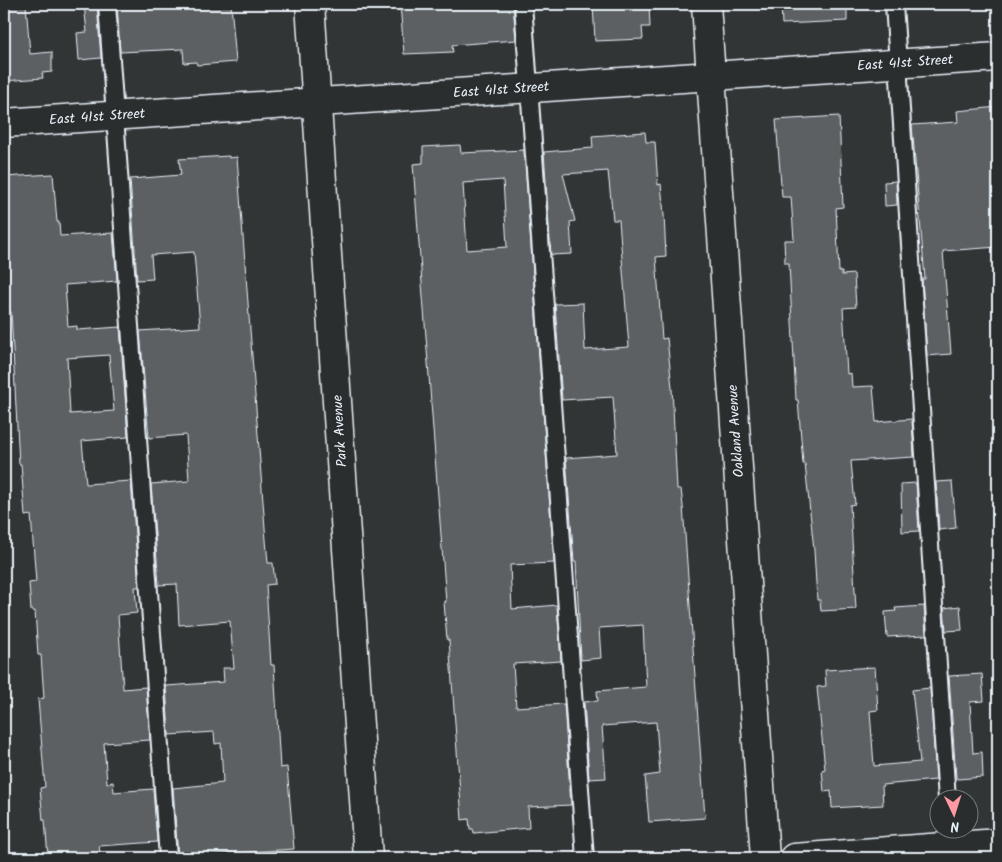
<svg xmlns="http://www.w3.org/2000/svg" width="1002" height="862" font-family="Kalam,sans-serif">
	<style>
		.building { fill: #5c6063; stroke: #e8f1f8; fill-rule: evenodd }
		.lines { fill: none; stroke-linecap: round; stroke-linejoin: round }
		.service-casing { stroke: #e8f1f8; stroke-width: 20 }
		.minor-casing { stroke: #e8f1f8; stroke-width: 31 }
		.tertiary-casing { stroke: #e8f1f8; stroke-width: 31 }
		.service { stroke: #2a2d2e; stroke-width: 16 }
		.minor { stroke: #2a2d2e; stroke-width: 28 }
		.tertiary { stroke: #2a2d2e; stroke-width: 28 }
		.labels { text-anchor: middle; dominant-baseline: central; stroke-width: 4; stroke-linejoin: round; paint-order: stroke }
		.street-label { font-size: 14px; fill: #e8f1f8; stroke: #2a2d2e }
	</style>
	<rect width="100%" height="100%" fill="#323536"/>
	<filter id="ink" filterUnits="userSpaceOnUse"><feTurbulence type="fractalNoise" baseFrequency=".02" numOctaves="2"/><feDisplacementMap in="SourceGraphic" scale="10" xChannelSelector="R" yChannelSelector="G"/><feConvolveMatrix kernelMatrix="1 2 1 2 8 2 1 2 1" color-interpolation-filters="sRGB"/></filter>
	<g filter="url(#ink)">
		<!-- building -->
		<g class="building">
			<path d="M26,4L30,54L52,52V72L42,73L43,78L4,81V5Z"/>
			<path d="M84,4H97L101,58L79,60L77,33L87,32Z"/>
			<path d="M117,4H231L236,62L197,65L196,62L184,63L183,49L120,52Z"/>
			<path d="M400,4H513L516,40L452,45L453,52L404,54Z"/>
			<path d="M593,4H649L650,27H642L643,39L595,41Z"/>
			<path d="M781,4H847V21L782,24Z"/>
			<path d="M998,107V247L943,251L951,354L927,356L922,279H925L912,125L958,122L957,111Z"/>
			<path d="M839,116L843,207L836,208L839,272H842V275L854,274L856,307L843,308L847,374L851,373L852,387L873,386L876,422L912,419L914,457L851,461L855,504L850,505L856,609L821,611L820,600H817L814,550L805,464H803L798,400H796L789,263H785L784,240H794L791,197H782L776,120Z"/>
			<path d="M645,132L646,142H655L658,185L661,184L664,215L666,256L656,257L662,339L667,338L672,388L677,489H681L683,506L705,818L649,822L645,776L660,774L656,722L602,726L606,778L589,779L584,702L598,701L597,691L646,687L643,625L599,628L601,658L581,660L576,561L574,562L566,458L617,454L613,397L562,400L555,304L583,303L585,350L629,347L619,220H613L608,171L563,174L575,221L570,222L572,254L551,255L544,152L593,148L592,136Z"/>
			<path d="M460,145L461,153L524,150L554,563L510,565L512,609L557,605L561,661L513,664L516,707L564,704L571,805L528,807L529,828L474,833L473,829H470L469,819L462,820L449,640H447L444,602H446L440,522L413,164L423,163V147ZM503,180L507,247L467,250L463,183Z"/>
			<path d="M229,156V158L237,157L265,528L268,563H273L275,584L266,585L271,665H274L280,768L287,767L294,849L178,857L173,788L223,783L221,743L215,744L214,732L169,735L166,686L224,682L223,668H234L230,621L179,625L177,584L159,585L151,484L189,481L186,435L149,438L140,331L200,327L194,252L151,255L153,279L137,280L130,179L181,175L179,159Z"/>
			<path d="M53,174L57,222H59L60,236L113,233L117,281L65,285L68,327L77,326V330L120,327L128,437L82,441L86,484L131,481L139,587H135L137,613L118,615L123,689L146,687L150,740L104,743L107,783L113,782L114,792L153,789L157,842L99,846L100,853L93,854V858H48L45,820H43L40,788L45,787L38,699L44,698L41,655H38L35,611H31L29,583L36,582L31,515L25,516L21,464H19L11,312H9L4,248V177ZM109,355L114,411L70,414L67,358Z"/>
			<path d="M896,181L897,205L885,206L884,182Z"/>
			<path d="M952,481L956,528L939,530L936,482Z"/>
			<path d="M916,483L919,531L902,532L901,484Z"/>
			<path d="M924,606L926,635L887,637L885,612L896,611L895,608Z"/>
			<path d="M960,606L962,630L946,631L944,608Z"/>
			<path d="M875,667L878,710L870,711L874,766L920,762L912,690L930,688L936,780L882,785L883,805L832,808L831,791L824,792L822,770L825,769L817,687L826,686L825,670Z"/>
			<path d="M982,674L984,701L970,702L973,753L982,752L983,777L958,779L956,778L949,676Z"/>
		</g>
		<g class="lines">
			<!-- service casing -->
			<g class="service-casing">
				<g id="service">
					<path d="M107,4L168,858"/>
					<path d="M523,4L585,858"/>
					<path d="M894,4L947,800"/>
				</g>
			</g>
			<!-- minor casing -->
			<g class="minor-casing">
				<g id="minor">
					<path d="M706,4L765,858"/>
					<path d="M4,123L998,57"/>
					<path d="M794,858L998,843"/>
				</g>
			</g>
			<!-- tertiary casing -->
			<g class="tertiary-casing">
				<path id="tertiary" d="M310,4L368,858"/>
			</g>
			<!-- service -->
			<use href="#service" class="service"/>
			<!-- minor -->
			<use href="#minor" class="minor"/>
			<!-- tertiary -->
			<use href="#tertiary" class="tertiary"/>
		</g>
	</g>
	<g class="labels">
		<!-- street labels -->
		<g class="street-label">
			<text transform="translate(905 63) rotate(-4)">East 41st Street</text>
			<text transform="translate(501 90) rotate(-4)">East 41st Street</text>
			<text transform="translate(97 117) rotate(-4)">East 41st Street</text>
			<text transform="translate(340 431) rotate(-94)">Park Avenue</text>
			<text transform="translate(736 431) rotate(-94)">Oakland Avenue</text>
		</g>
	</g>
	<!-- margin -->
	<rect width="1002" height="862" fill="none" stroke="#2a2d2e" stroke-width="20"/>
	<rect x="10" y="10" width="982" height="842" fill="none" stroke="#e8f1f8" stroke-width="2" filter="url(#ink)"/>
	<!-- north arrow -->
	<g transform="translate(954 814) rotate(176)"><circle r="24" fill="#2a2d2e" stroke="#767b7f"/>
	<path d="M0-4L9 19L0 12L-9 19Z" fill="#ff9aa2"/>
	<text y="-8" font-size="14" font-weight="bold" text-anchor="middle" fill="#e8f1f8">N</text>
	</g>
</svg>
